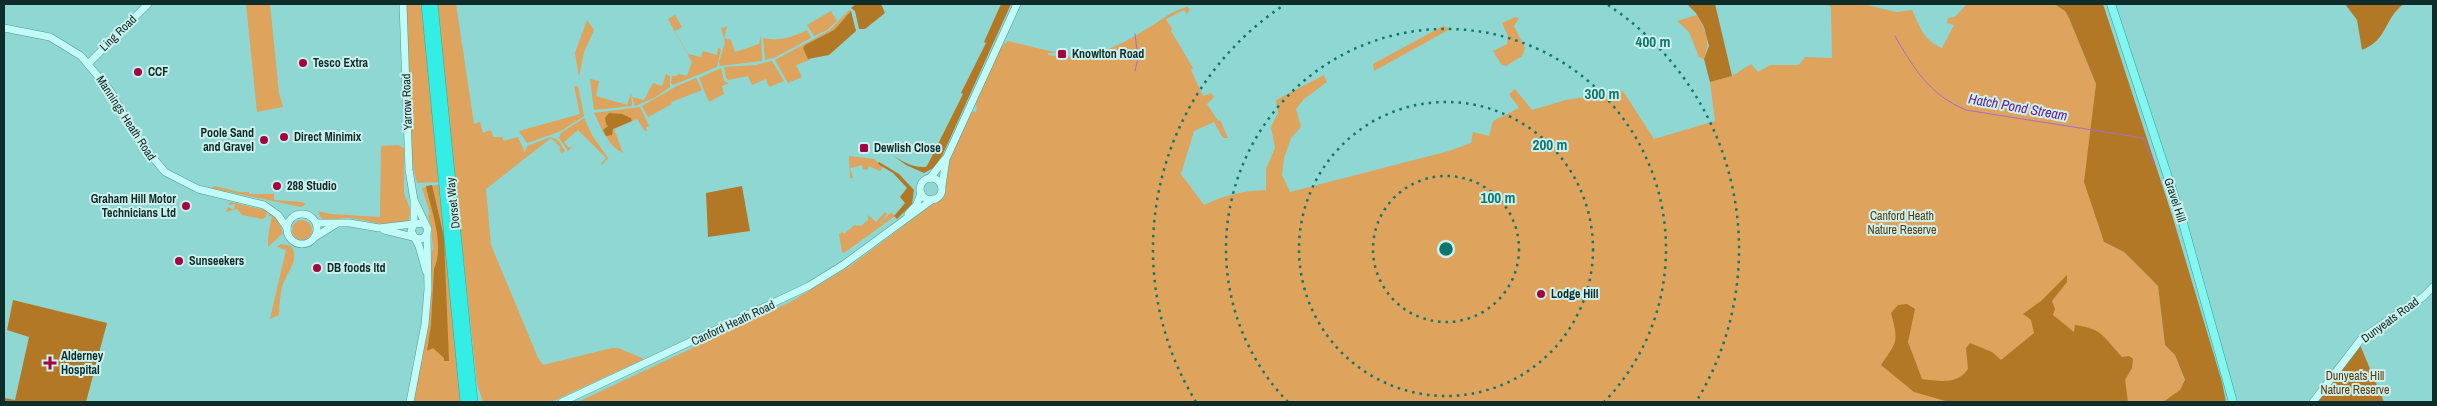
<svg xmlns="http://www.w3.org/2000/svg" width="2437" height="406" font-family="'Archivo Narrow',sans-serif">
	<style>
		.green { fill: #dea35c }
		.forest { fill: #b37825 }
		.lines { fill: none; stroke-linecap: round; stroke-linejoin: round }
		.stream { stroke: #a66dcd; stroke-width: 1 }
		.secondary-casing { stroke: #519994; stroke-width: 8 }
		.primary-casing { stroke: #26aaa4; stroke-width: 9 }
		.highway-casing { stroke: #26aaa4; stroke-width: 10 }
		.secondary { stroke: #c2faf7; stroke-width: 7 }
		.primary { stroke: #85f5ef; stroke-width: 8 }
		.highway { stroke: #34eee5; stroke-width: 9 }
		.ring { fill: none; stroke: #0f766e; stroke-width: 2.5; stroke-dasharray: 2.5 5 }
		.poi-dot { fill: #a2053f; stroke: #cdf0ed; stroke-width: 2 }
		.labels { text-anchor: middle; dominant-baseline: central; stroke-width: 4; stroke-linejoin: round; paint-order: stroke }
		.street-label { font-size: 12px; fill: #0d2c2a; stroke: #cdf0ed }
		.poi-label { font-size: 12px; font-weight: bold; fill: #0d2c2a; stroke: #cdf0ed; text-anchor: start }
		.park-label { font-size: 12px; fill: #58390d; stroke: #cdf0ed }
		.water-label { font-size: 14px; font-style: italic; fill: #691f92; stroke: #cdf0ed }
		.centre { fill: #0f766e; stroke: #cdf0ed; stroke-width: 2.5 }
		.ring-label { font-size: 15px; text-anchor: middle; font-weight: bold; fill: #0f766e; stroke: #cdf0ed; stroke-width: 4; stroke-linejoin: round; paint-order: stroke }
	</style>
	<rect width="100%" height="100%" fill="#8ed7d2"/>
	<!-- green -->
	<g class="green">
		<path d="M246,4H270L279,93L283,107L257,112Z"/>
		<path d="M404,4H422L440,182L417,183L413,167H411V103Z"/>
		<path d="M436,4H456L474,124L480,122L483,133L491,130L493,137H502L504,141L518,137L525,153L527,146L551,137L558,140L565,151L562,153L559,150L561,148L551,138L486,189L491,245L538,358L543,365L612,348H618L644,359L551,402H483L477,384Z"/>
		<path d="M1828,4H1863L1896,12L1912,10C1920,27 1924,41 1942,48L1954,25L1947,23L1948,18L1955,17L1967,4H2054L2065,11L2069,18L2096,84L2085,182L2104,242L2124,252L2158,286L2165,345L2175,355L2193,402H578L792,301L850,266L937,201C946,194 944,187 945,177C949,153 961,132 970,111L976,112L977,107L974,102L1002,46L1008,41L1058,53H1048V55C1093,61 1113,49 1150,27C1163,19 1171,11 1187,7L1190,9L1187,14L1184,10L1166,19L1172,29L1171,31L1193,68L1191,70L1203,96L1211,93L1214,97L1207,104L1218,121L1220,120L1228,138H1223L1214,122L1194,131L1181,174L1204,205C1225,195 1242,191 1266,190V169L1275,148L1271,127L1278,113L1276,100L1324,75L1327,82L1304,99L1296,109L1301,127L1291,138L1284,158L1282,175L1290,192L1449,151L1471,143L1473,132L1489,136L1493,121L1519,108L1509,94L1515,89L1532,110L1566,100L1623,91L1654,139L1715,121L1710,82L1732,76L1751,64L1758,72L1770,65H1799L1805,57L1832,58L1831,8Z"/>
		<path d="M849,10L851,11L834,30L805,45L803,48L810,60L796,65L802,77L788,83L775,60L830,30Z"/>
		<path d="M831,11L837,21L827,30L814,36L807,25Z"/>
		<path d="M675,15L682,27L675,31L688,54L701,57L703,51L717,55L718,48L721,49L717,67L673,85L671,83L672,76H676L679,74L687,76L692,62L668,19Z"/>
		<path d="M1697,15C1706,32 1711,41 1704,59L1699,57L1689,32L1677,21Z"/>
		<path d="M1515,17L1519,18L1514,26L1525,48L1522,56L1506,66L1501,64L1493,51L1507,44L1508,36L1502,23Z"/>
		<path d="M587,20L594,30L584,52L579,77L575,53Z"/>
		<path d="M1443,26L1450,29L1374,71L1373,64Z"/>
		<path d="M727,27L724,38L731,40L735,52L759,44L761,35L762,61L720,66L719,62L725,42L721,28Z"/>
		<path d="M807,30L811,38L776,57L765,60L763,38C778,42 793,37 807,30Z"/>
		<path d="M772,61L784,81L769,87L766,79L752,85L748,76L728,80L726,78L724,67L756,65Z"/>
		<path d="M721,68L724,81L729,83L722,86L724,94L709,102L699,78Z"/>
		<path d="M666,74L670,76V87L654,98L635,106L632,97L644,100L653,83L662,86Z"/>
		<path d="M696,78L702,90L671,102L672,104L648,117L642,106L677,86Z"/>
		<path d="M590,79L599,81L596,96L627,105L631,93L632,106L594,110Z"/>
		<path d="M574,86H578L584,116L561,131L527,143L519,131L580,114Z"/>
		<path d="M640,107L649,126L646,127L647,131H645L637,119L614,129L623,153C608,146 601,127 594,113Z"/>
		<path d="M584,118L592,135L608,158L602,165L601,164L606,158L578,130L564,142L569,148L574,145L568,151L559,138L561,133Z"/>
		<path d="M398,145L404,148V193L411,212L408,221C390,230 367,219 348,218C338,218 330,223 321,218L318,211L330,214L380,217L381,146Z"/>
		<path d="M849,156L874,159L883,167L880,171L869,166L867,170L863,169L862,165L850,168L853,178H850Z"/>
		<path d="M440,184L462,402H413L431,274L432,250H433L431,226L428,215L430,214L422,188Z"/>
		<path d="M215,186L239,192H249V194H274V200L302,202L306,204L301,207L211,188Z"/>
		<path d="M230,202L265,210L267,211L266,217L262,219L242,215L237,209L226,212L228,207L234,210L235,204L228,205Z"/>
		<path d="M269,212L278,220L283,233L268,247C268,236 269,228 272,217L268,215Z"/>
		<path d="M885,212L887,214L879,225L891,212L895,216L844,253L842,252L839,234L842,232L844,234L855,225L861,226L868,220V215L876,222Z"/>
		<circle cx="302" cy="230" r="10"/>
		<path d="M281,244L291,246C301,260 285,274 282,287C280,296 279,306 279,315L270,319L286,250L277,247Z"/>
	</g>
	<!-- forest -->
	<g class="forest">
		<path d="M856,4H881L885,13L865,29H859L855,11L851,8Z"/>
		<path d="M1001,4H1011L942,156L935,167L924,173L906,165L891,154C901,161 913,168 926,167L928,164L963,94L961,93L986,43L984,42Z"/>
		<path d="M1687,4H1715L1732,76L1710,82L1704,59L1709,46L1704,27L1696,13Z"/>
		<path d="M2054,4H2103L2172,215L2222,382L2226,402H2163L2180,390L2185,380L2175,355L2165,345L2158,286L2124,252L2104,242L2084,182L2096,84L2069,18L2065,11Z"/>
		<path d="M2345,4H2404C2383,19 2389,39 2362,50L2357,20Z"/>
		<path d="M851,11L856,31L829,55L808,59L803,48L805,45L834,30Z"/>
		<path d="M609,113L622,114L631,118L632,121L613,129L612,135L606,136L603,130L608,126L606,124L605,118Z"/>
		<path d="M879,162L899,174L914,190L912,204L897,219L894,216L905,203L900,197L907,188L893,173L878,164Z"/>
		<path d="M432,185L444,237L449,361H444V358L433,348L427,351L431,324L434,269C445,244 431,211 426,186Z"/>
		<path d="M742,186L750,231L708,237L706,193Z"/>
		<path d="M2067,275V282L2052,301L2055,309L2053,315L2074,332L2075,325C2104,329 2104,338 2122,357L2129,356L2133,359L2132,368L2125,380L2128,402H1949L1914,392L1881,365C1897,341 1899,343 1891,313L1898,305L1907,304L1915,309L1908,342L1922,379C1939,381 1957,385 1968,369L1966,348L1970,343L1992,352L2001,360L2034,333L2031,320L2023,314L2041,301Z"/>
		<path d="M13,300L107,323L86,402H4V398L15,400L29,337L7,330Z"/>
		<path d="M2360,345L2384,402H2317Z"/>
	</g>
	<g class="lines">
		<!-- stream -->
		<g class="stream">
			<path d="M1895,36C1914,69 1930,95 1966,110L2143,138L2154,164"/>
			<path d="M1135,71L1138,58L1135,34"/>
		</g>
		<!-- secondary casing -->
		<g class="secondary-casing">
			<g id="secondary">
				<path d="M403,4L409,170L414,200V224"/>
				<path d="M4,28L50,37L81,56L111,92L139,141L165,172L198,189L264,205L278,215L287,228"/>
				<path d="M88,64L148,4"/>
				<path d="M930,178L945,159"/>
				<circle cx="931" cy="189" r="11"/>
				<path d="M942,186L946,159L1017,4"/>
				<path d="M415,202L426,225"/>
				<circle cx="302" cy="229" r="15"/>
				<path d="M908,214L917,204L921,193"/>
				<path d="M317,223H350L379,228L413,224"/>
				<path d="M384,230L413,237"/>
				<path d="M315,237L336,224"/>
				<path d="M415,238L421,239L426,236L428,229L424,223L414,224L411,231L419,246L426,271"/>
				<path d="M410,402L425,324L428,289L427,234"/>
				<path d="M562,402L809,286L843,265L933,199"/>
				<path d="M2313,402L2362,338L2423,297L2433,287"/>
			</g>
		</g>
		<!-- primary casing -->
		<g class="primary-casing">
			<path id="primary" d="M2111,4L2183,223L2233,402"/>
		</g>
		<!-- highway casing -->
		<g class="highway-casing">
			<g id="highway">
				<path d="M426,4L465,402"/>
				<path d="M433,4L473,402"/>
			</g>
		</g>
		<!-- secondary -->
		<use href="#secondary" class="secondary"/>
		<!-- primary -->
		<use href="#primary" class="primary"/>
		<!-- highway -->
		<use href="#highway" class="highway"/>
	</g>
	<!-- distance rings -->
	<g class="ring">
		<circle cx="1446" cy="249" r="73"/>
		<circle cx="1446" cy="249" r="147"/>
		<path d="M1288 402A220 220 0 1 1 1604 402"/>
		<path d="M1196 402A293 293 0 0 1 1284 5M1608 5A293 293 0 0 1 1696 402"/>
	</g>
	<!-- markers -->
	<g class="poi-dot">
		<rect x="1057" y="49" width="10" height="10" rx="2.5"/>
		<circle cx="303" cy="63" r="5"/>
		<circle cx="138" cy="72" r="5"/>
		<circle cx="284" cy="137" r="5"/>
		<circle cx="264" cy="140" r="5"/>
		<rect x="859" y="143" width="10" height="10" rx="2.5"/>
		<circle cx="277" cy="186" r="5"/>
		<circle cx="186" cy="206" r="5"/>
		<circle cx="179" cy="261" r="5"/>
		<circle cx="317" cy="268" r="5"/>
		<circle cx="1541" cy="294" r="5"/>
		<path d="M47.5 355.5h5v5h5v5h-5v5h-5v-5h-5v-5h5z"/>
	</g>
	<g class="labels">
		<!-- street labels -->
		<g class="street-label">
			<text transform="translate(118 33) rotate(-44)">Ling Road</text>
			<text transform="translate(407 102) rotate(-92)">Yarrow Road</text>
			<text transform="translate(126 118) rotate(57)">Mannings Heath Road</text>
			<text transform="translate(2175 200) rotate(72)">Gravel Hill</text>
			<text transform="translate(453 203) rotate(-96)">Dorset Way</text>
			<text transform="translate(2390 320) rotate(-36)">Dunyeats Road</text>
			<text transform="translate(733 323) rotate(-25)">Canford Heath Road</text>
		</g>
		<!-- poi labels -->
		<g class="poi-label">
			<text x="1072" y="54">Knowlton Road</text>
			<text x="313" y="63">Tesco Extra</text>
			<text x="148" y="72">CCF</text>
			<text x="254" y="133" text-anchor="end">Poole Sand<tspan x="254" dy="14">and Gravel</tspan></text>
			<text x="294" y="137">Direct Minimix</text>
			<text x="874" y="148">Dewlish Close</text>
			<text x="287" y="186">288 Studio</text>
			<text x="176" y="199" text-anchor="end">Graham Hill Motor<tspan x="176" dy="14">Technicians Ltd</tspan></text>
			<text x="189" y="261">Sunseekers</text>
			<text x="327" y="268">DB foods ltd</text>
			<text x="1551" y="294">Lodge Hill</text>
			<text x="61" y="356">Alderney<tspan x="61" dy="14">Hospital</tspan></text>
		</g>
		<!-- park labels -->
		<g class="park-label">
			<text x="1902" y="216">Canford Heath<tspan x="1902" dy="14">Nature Reserve</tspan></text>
			<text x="2355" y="376">Dunyeats Hill<tspan x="2355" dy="14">Nature Reserve</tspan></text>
		</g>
		<!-- water labels -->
		<g class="water-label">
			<text transform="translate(2018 107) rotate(10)">Hatch Pond Stream</text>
		</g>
	</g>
	<circle cx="1446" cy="249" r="8" class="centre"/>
	<g class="ring-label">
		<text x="1653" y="47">400 m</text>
		<text x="1602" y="99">300 m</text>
		<text x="1550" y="150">200 m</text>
		<text x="1498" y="203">100 m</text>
	</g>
	<!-- border -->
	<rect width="2437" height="406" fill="none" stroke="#0d2c2a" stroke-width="10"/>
</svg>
